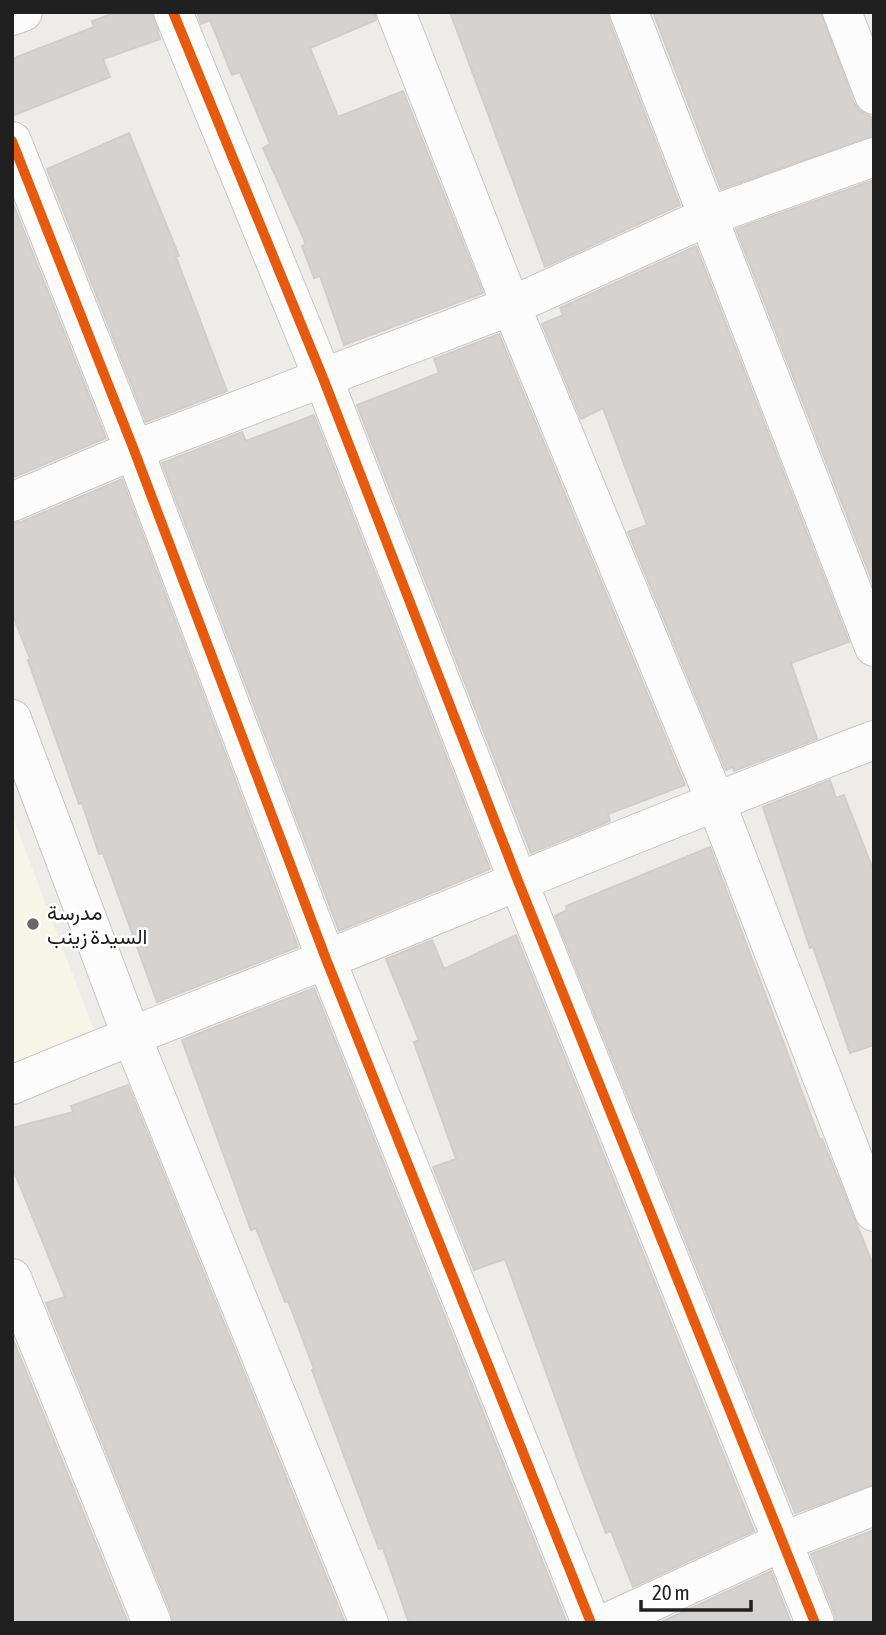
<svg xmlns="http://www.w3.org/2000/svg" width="886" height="1635" font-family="'Asap Condensed',Vazirmatn,sans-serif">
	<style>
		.education { fill: #f7f5e5 }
		.building { fill: #d5d2d0; stroke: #d1cdca; stroke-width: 2 }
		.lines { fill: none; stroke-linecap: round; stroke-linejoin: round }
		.minor-casing { stroke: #c7c6c5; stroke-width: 40 }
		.minor { stroke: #fcfcfc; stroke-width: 38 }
		.cycleway-casing { stroke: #fff; stroke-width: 15 }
		.cycleway { stroke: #e8590c; stroke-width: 10 }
		.poi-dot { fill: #686766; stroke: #fff; stroke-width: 2.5 }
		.labels { text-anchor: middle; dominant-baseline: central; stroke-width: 5; stroke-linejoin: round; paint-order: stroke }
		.poi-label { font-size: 21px; fill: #202020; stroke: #fff; text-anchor: start }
	</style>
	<rect width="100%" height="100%" fill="#eeece9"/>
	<!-- education -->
	<path class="education" d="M12,815L95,1033L12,1066Z"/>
	<!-- building -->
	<g class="building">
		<path d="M117,12H152L160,39L103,59L110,77L12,116V59L94,27L92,21Z"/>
		<path d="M197,12H375L376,20L310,48L338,117L403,91L483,293L344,345L320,276L314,278L302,246L306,244L263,148L270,144L240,72L232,75L210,20L201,24Z"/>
		<path d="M450,12H608L609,20L680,205L545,267Z"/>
		<path d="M653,12H821L854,103L861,112L871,117L874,136L721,189Z"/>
		<path d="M129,133L179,256L176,257L227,391L146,422L47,169Z"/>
		<path d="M874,180V586L736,229Z"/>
		<path d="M12,201L106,438L12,478Z"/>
		<path d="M696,246L849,642L791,663L817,739L734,771L733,767L726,770L628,532L647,525L603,408L581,419L542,324L563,315L560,308Z"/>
		<path d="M499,334L685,785L608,814L610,821L531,853L357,405L439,373L434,359Z"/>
		<path d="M314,415L490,869L339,931L162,463L242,432L246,441Z"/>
		<path d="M122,479L298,947L157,1002L103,853L99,854L82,803L79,804L28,660L30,659L12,613V523L21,522Z"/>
		<path d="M830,780L836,798L844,795L874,872V1045L850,1053L813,947L810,948L763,807Z"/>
		<path d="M710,847L820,1140L822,1139L874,1267V1485L795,1513L555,916L567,910L566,906Z"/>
		<path d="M516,935L754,1531L633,1587L611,1531L606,1533L580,1466L505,1259L474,1270L433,1167L456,1159L414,1042L419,1040L386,959L432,940L444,969Z"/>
		<path d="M314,988L567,1623H409L383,1548L379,1549L312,1370L314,1369L288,1301L285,1302L256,1228L251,1230L182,1040Z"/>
		<path d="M128,1085L345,1623H173L172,1615L46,1303L65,1297L12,1166V1128L73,1112L71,1106Z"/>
		<path d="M12,1337L128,1623H12Z"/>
		<path d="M874,1530V1623H836L835,1615L811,1554Z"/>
		<path d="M771,1571L791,1623H659Z"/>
	</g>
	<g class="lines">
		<!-- minor casing -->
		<g class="minor-casing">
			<g id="minor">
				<path d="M173,12L323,378L518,881L815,1623"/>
				<path d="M396,12L511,306L715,800L874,1212"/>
				<path d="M629,12L874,647"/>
				<path d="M842,12L874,95"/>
				<path d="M12,16L23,12"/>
				<path d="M12,141L134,450L326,959L591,1623"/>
				<path d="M12,502L134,450L511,306L709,216L874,157"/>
				<path d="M12,719L131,1035L369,1623"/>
				<path d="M12,1085C116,1041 222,1001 327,959C509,886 690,810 874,740"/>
				<path d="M12,1278L152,1623"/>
				<path d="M606,1623L784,1541L874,1506"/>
			</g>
		</g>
		<!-- minor -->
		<use href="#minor" class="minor"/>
		<!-- cycleway casing -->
		<g class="cycleway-casing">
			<g id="cycleway">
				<path d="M173,12L323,378L518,881L815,1623"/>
				<path d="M12,141L134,450L326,959L591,1623"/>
			</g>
		</g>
		<!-- cycleway -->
		<use href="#cycleway" class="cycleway"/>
	</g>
	<!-- markers -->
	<circle class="poi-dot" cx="33" cy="924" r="7"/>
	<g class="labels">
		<!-- poi labels -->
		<g class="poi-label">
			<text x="47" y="912">مدرسة<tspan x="47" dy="24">السيدة زينب</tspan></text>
		</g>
	</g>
	<!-- border -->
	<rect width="886" height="1635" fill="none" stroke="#202020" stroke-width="28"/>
	<!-- scale -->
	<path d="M641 1600v10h110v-10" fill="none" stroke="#202020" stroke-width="3.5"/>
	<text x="652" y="1600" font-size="21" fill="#202020" stroke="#ffffff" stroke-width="5" paint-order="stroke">20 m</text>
</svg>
